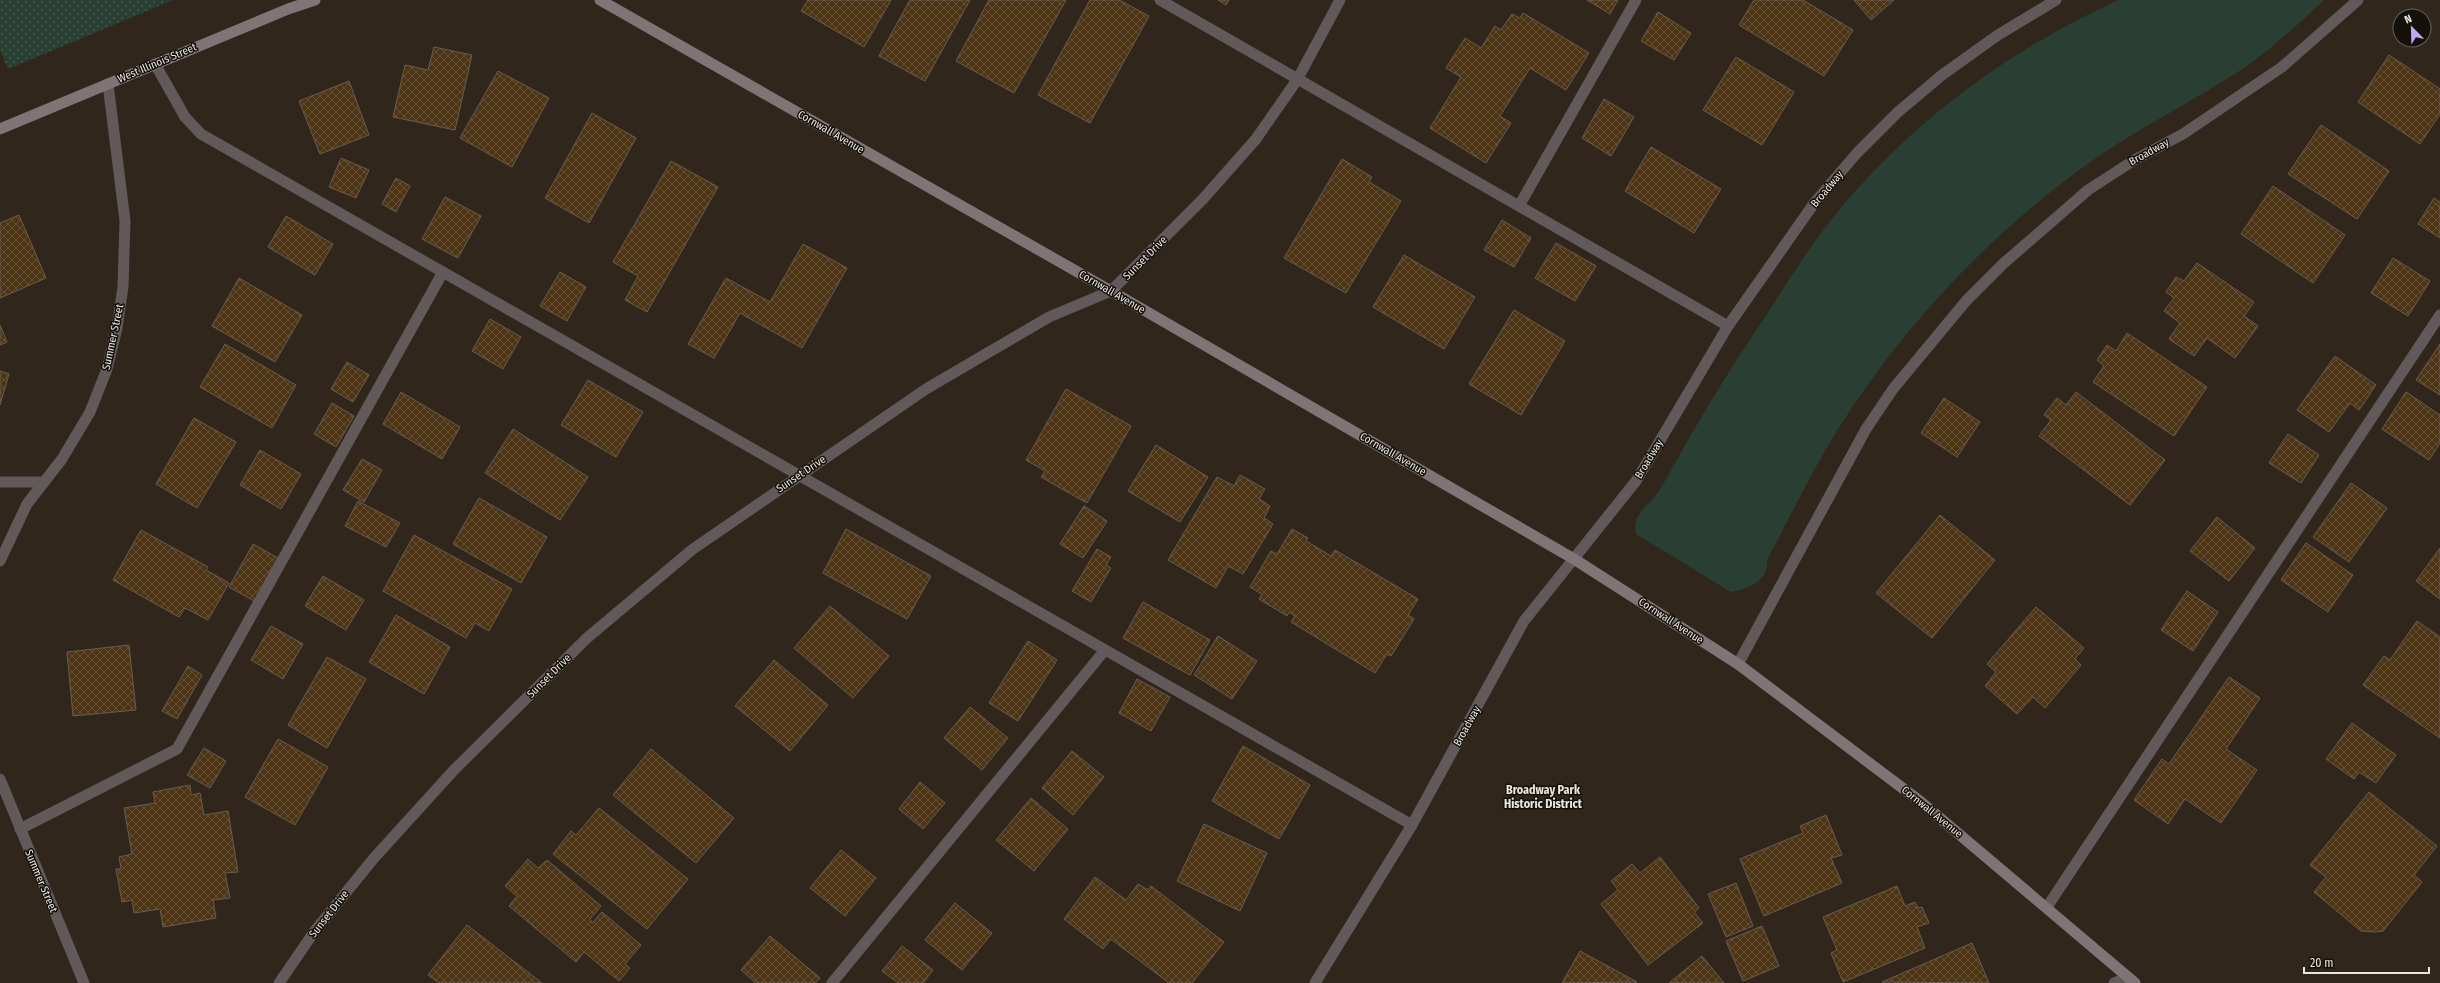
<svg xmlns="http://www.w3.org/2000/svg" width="2440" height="983" font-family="'Fira Sans Condensed',sans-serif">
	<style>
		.green { fill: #293f34 }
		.garden { fill: url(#garden-dots) }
		.building { fill: url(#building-cross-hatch); stroke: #685d50 }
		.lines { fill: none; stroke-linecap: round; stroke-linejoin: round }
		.service { stroke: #61595a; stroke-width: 11 }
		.minor { stroke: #61595a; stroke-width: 11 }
		.secondary { stroke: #817476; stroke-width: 11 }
		.labels { text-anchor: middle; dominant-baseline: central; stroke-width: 3; stroke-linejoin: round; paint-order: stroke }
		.street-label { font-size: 11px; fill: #ece6de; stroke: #14100b }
		.neighbourhood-label { font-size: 12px; font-weight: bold; fill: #ece6de; stroke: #14100b }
	</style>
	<defs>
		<pattern id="garden-dots" width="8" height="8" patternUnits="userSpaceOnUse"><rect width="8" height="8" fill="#293f34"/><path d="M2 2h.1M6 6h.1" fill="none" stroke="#485b51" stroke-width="1.8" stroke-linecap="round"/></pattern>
		<pattern id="building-cross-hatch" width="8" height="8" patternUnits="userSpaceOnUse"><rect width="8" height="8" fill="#4c3415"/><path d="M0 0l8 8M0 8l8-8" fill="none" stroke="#665137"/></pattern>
	</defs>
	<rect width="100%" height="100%" fill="#30261b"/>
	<!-- green -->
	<path class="green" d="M2118,0H2324C2299,24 2272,48 2244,68C2197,99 2146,124 2099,156C1995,228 1906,322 1838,429C1812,471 1790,517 1767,560C1769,581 1749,589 1731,592L1636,534C1631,514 1649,506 1659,491C1666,480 1672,467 1679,456C1707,406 1737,358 1769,311C1787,283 1805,254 1825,228C1902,128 2005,52 2118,0Z"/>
	<!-- garden -->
	<path class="garden" d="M0,0H173L8,69L0,50Z"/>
	<!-- building -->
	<g class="building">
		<path d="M808,0H891L864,47L801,11Z"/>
		<path d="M910,0H970L925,81L879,56Z"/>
		<path d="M989,0H1066L1014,93L956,61Z"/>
		<path d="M1090,0H1119L1149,16L1090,123L1038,95Z"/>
		<path d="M1218,0H1229L1226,5Z"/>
		<path d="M1587,0H1618L1610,14Z"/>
		<path d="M1754,0H1803L1853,30L1824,76L1739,25Z"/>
		<path d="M1854,0H1894L1871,20Z"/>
		<path d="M1658,12L1691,33L1674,60L1641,41Z"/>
		<path d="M1523,13L1589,53L1566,90L1530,68L1500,116L1511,123L1486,163L1430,128L1461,77L1446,68L1465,38L1481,48L1495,26L1501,30L1512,14L1520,18Z"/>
		<path d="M434,47L472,55L455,130L393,117L405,65L428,70Z"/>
		<path d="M2389,55L2440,89V114L2420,144L2358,102Z"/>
		<path d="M1736,57L1794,92L1762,145L1703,110Z"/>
		<path d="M498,71L549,98L512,167L460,138Z"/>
		<path d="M349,81L369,135L320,154L299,101Z"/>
		<path d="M1604,99L1634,117L1611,156L1582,138Z"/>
		<path d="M592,113L636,138L589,223L545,198Z"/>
		<path d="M2321,125L2389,171L2357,219L2288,174Z"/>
		<path d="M1651,147L1721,189L1694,233L1625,191Z"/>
		<path d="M341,158L369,170L356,198L329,187Z"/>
		<path d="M1342,159L1372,177L1369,182L1401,201L1346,293L1284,258Z"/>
		<path d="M671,161L718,187L647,312L625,300L638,276L613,262Z"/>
		<path d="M396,178L410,186L396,212L382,204Z"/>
		<path d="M2273,186L2345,235L2313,283L2241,234Z"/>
		<path d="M445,197L481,216L458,258L422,239Z"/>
		<path d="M2434,198L2440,202V238L2418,224Z"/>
		<path d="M19,215L46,278L0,298V223Z"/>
		<path d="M286,216L333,244L315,275L268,247Z"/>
		<path d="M1502,220L1531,238L1514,267L1484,250Z"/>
		<path d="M1556,243L1596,266L1575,301L1535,278Z"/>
		<path d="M803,244L847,268L802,348L740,313L714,358L688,344L726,278L770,302Z"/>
		<path d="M1404,255L1475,297L1444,349L1373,307Z"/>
		<path d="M2393,258L2430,281L2408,316L2371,293Z"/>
		<path d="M2197,263L2254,302L2244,316L2258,326L2235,358L2207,338L2194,356L2169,339L2180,323L2164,311L2174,298L2166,292L2176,277L2184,281Z"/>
		<path d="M560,272L586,287L567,321L540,306Z"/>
		<path d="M239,278L302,315L275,362L212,326Z"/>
		<path d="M1514,310L1565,341L1521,415L1469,384Z"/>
		<path d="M490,319L521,337L503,369L472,351Z"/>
		<path d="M0,325L7,342L0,345Z"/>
		<path d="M2127,333L2207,387L2174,436L2093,382L2104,366L2097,360L2107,345L2116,351Z"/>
		<path d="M225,344L296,385L272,428L200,387Z"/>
		<path d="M2440,344V395L2416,380Z"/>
		<path d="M2335,356L2376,385L2359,410L2350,403L2329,432L2297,410Z"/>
		<path d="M347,362L369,375L353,402L331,389Z"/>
		<path d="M0,371L9,374L0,405Z"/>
		<path d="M588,380L643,412L616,457L561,425Z"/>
		<path d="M1066,389L1131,426L1087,503L1041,477L1045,471L1026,460Z"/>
		<path d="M401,392L460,427L442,459L383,424Z"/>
		<path d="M2076,392L2165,460L2130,505L2039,436L2051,420L2044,415L2057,398L2066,405Z"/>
		<path d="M2406,392L2440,415V443L2429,460L2382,429Z"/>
		<path d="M1944,398L1980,422L1957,457L1921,433Z"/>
		<path d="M332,403L354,416L336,447L314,434Z"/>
		<path d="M194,418L236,442L197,508L156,484Z"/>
		<path d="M513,429L588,477L560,520L485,473Z"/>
		<path d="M2288,434L2319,455L2301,483L2269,463Z"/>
		<path d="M1156,445L1208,477L1180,522L1128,491Z"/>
		<path d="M260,450L301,474L281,509L240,485Z"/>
		<path d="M362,459L382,470L364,502L343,490Z"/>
		<path d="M1240,475L1265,489L1259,499L1270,506L1264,518L1273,524L1243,574L1228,566L1216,588L1168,560L1217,477L1234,486Z"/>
		<path d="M2351,483L2387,508L2349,562L2313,537Z"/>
		<path d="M479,498L547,537L521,583L453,544Z"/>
		<path d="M358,501L400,523L386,547L345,526Z"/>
		<path d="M1084,506L1107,521L1083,558L1060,544Z"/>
		<path d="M1940,515L1995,560L1932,638L1876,593Z"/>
		<path d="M2217,517L2255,548L2229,581L2190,551Z"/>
		<path d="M846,529L931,576L907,619L823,573Z"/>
		<path d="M1292,529L1308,538L1306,541L1331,556L1335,550L1418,599L1408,615L1414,619L1391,656L1387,654L1375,673L1291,622L1295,616L1289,612L1287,616L1259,599L1262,594L1250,587L1271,551L1277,554Z"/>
		<path d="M141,530L208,567L206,570L229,583L208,620L185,608L179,617L113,580Z"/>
		<path d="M414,535L512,589L489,631L475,623L466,638L383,591Z"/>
		<path d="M2306,543L2353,575L2328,612L2281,580Z"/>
		<path d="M253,544L278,558L254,601L229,587Z"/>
		<path d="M2440,548V599L2416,581Z"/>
		<path d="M1097,549L1111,557L1106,565L1111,568L1091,602L1072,591Z"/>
		<path d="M323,576L364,600L346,630L305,606Z"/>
		<path d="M2187,591L2218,612L2193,651L2161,630Z"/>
		<path d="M1143,602L1210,640L1190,675L1123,638Z"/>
		<path d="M830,606L889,656L853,698L794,648Z"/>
		<path d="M2036,607L2084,648L2075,659L2081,665L2045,708L2033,697L2017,714L1985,686L1996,672L1987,664Z"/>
		<path d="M396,615L450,647L424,694L369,662Z"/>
		<path d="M2417,621L2440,637V738L2363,685L2384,656L2390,660Z"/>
		<path d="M271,626L303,644L283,679L251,660Z"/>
		<path d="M1218,636L1257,661L1232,699L1194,675Z"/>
		<path d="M1028,641L1057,660L1018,721L989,703Z"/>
		<path d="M129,645L136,710L73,716L67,652Z"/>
		<path d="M327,657L366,679L327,748L288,725Z"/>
		<path d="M774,660L828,705L790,751L735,706Z"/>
		<path d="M188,666L202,675L177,719L162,711Z"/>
		<path d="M2229,677L2260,698L2226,749L2257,770L2221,823L2185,799L2168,824L2134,800L2162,759L2169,764Z"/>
		<path d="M1137,679L1170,697L1151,731L1119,713Z"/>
		<path d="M970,707L1008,738L982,770L944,738Z"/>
		<path d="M2352,723L2396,755L2376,783L2359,772L2354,779L2326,759Z"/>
		<path d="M278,739L328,767L295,825L245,797Z"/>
		<path d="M1243,746L1310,785L1279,839L1212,801Z"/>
		<path d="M204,748L226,761L210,788L187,775Z"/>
		<path d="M651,749L734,818L696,863L613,795Z"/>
		<path d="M1072,751L1104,777L1073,815L1042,788Z"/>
		<path d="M920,782L945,803L923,829L899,809Z"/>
		<path d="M190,785L191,795L200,793L204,815L228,811L238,872L225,873L230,898L213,900L216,918L163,927L160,909L134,913L132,900L122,902L116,869H121L119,857L132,854L124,808L155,803L153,792Z"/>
		<path d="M2369,792L2437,846L2414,875L2422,882L2383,931L2375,932L2361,931L2314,892L2326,877L2310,865Z"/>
		<path d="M1031,798L1068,829L1034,871L996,840Z"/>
		<path d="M599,808L688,879L647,929L553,854L571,831L576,835Z"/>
		<path d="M1826,815L1842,855L1831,858L1842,883L1764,916L1740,859L1803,833L1800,826Z"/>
		<path d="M1204,824L1267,853L1240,911L1177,881Z"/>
		<path d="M841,850L876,878L845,916L810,888Z"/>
		<path d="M1660,857L1699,908L1694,912L1703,923L1648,965L1601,904L1618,890L1611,881L1632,864L1640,873Z"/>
		<path d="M528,859L538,868L547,860L601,906L590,919L592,923L602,912L641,945L625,964L630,968L619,981L584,952L576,962L509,906L517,896L505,886Z"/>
		<path d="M1095,877L1126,900L1138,884L1148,890L1151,886L1224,942L1192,983H1169L1111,939L1103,949L1064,919Z"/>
		<path d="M1736,883L1753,926L1726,937L1708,894Z"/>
		<path d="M1897,886L1905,906L1915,902L1918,908L1922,907L1929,923L1917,927L1925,948L1843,982L1831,953L1837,950L1823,917Z"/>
		<path d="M955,903L992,933L962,970L925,940Z"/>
		<path d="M467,925L542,983H439L428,975Z"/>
		<path d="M1762,926L1779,966L1743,981L1726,941Z"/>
		<path d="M770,936L820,978L815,983H756L741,970Z"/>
		<path d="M1972,943L1989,983L1882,982Z"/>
		<path d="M902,946L933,970L923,983H898L882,971Z"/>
		<path d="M1580,951L1637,982L1562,983Z"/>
		<path d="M1702,956L1724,983H1669Z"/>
	</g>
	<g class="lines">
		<!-- service -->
		<g class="service">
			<path d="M1160,0L1728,326"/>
			<path d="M155,64L185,117L201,134L1412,825"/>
			<path d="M1519,206L1636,0"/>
			<path d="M0,482H44"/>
			<path d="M20,829L177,749L443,272"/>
			<path d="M2047,907L2440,315"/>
			<path d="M832,983L1105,650"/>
			<path d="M2114,983L2128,977"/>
		</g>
		<!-- minor -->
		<g class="minor">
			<path d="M0,561L27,504L62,459L90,412L107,369L117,328L123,287L125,221L108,84"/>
			<path d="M1738,664L1866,429L1893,389L1966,301L2004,263L2088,190L2136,159L2183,134L2282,67L2358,0"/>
			<path d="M0,779L84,983"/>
			<path d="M279,983L314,932L374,858L454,770L587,638L693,549L926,389L1049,317L1111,291L1203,199L1256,139L1297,80L1340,0"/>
			<path d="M1315,983L1412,825L1524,621L1636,481L1728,326L1815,202L1857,153L1898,112L1942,75L1998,35L2056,0"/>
		</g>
		<!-- secondary -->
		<g class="secondary">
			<path d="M600,0L1111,291L1574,559L1738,664L1921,802L2135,983"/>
			<path d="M0,129L288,9L315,0"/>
		</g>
	</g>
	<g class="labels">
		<!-- street labels -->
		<g class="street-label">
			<text transform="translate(157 63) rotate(-23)">West Illinois Street</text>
			<text transform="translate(831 132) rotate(30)">Cornwall Avenue</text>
			<text transform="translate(2149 152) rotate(-29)">Broadway</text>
			<text transform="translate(1827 189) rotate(-50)">Broadway</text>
			<text transform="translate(1145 258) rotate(-45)">Sunset Drive</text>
			<text transform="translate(1112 292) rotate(30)">Cornwall Avenue</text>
			<text transform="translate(113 337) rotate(-78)">Summer Street</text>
			<text transform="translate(1393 454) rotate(30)">Cornwall Avenue</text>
			<text transform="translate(1649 459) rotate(-59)">Broadway</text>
			<text transform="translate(801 474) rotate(-34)">Sunset Drive</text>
			<text transform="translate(1671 621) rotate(33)">Cornwall Avenue</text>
			<text transform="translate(549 676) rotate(-45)">Sunset Drive</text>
			<text transform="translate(1467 726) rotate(-61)">Broadway</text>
			<text transform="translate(1932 812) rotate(39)">Cornwall Avenue</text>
			<text transform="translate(41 881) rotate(67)">Summer Street</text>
			<text transform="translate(329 914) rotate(-52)">Sunset Drive</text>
		</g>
		<!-- neighbourhood labels -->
		<g class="neighbourhood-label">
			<text x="1543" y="790">Broadway Park<tspan x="1543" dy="14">Historic District</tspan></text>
		</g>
	</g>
	<!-- north arrow -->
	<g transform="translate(2412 28) rotate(337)"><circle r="19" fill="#14100b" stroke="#6a665f"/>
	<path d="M0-3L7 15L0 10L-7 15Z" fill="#bfa9f4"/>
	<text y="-6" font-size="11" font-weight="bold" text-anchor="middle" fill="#ece6de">N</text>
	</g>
	<!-- scale -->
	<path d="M2304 967v6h125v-6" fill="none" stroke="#ece6de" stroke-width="2"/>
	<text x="2310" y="967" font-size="12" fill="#ece6de" stroke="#14100b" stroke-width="3" paint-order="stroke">20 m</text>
</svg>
